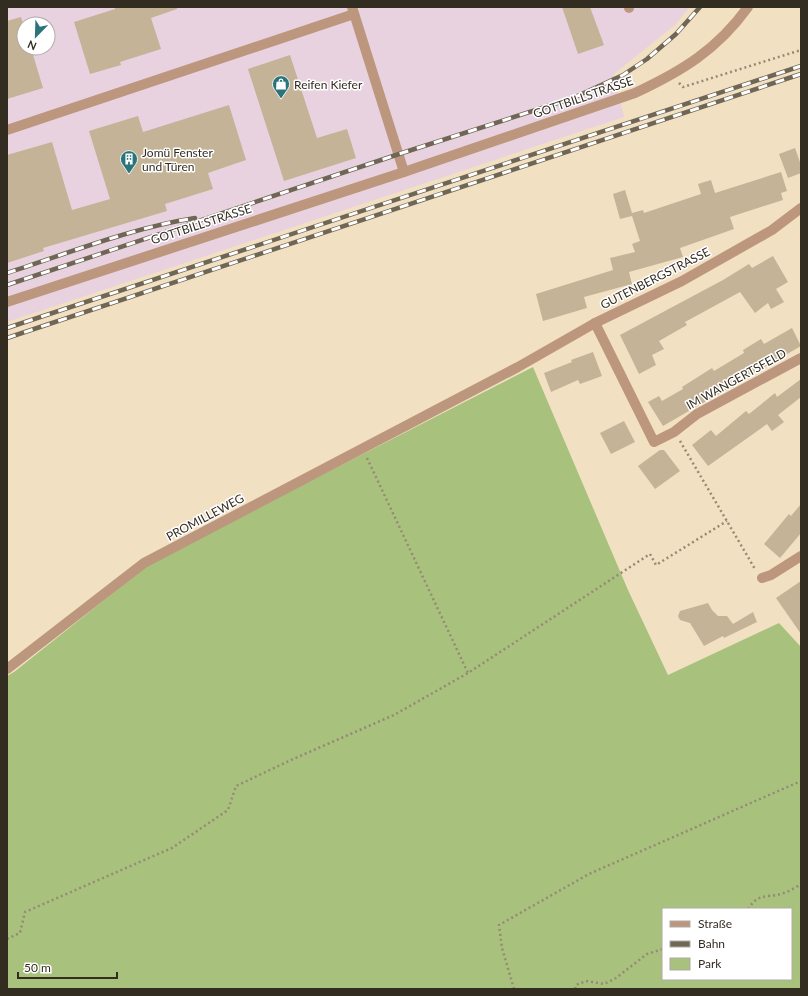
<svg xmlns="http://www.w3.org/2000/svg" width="808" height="996" font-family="Lato,sans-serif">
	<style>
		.commercial { fill: #e8d2df; fill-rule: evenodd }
		.green { fill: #a8c27d; fill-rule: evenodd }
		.building { fill: #c4b396 }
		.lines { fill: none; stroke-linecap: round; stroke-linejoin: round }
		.path { stroke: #968975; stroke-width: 2.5; stroke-dasharray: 2 3; stroke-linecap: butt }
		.minor { stroke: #bc977e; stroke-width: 10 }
		.rail-casing { stroke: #706655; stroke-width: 4.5 }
		.rail { stroke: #fff; stroke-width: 3; stroke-dasharray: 9; stroke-linecap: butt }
		.labels { text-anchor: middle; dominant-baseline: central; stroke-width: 3; stroke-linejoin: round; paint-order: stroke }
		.poi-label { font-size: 12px; fill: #332c21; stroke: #fff; text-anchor: start }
		.street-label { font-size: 12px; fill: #332c21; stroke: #fff }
	</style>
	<rect width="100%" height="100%" fill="#f2e0c3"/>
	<!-- commercial -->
	<path class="commercial" d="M7,7H690L675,25L614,74L624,117L7,322ZM24,24H48V48H24Z"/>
	<!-- green -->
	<path class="green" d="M533,367L628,590L668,675L779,623L801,647V989H7V676L14,672L152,562ZM663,909H791V979H663Z"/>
	<!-- building -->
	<g class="building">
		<path d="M115,7H177V9L151,18L161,49L120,62L121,65L90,74L74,22L115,9Z"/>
		<path d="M562,7H590L604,45L578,54Z"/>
		<path d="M21,17L24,26V48H31L43,88L7,99V21Z"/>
		<path d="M290,55L317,138L347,129L356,158L284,181L248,69Z"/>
		<path d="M229,105L246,160L208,173L213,189L165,204L167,211L43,248L44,251L7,263V155L52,142L72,210L110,199L89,131L138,116L143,132Z"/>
		<path d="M795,148L801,165V173L788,178L779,154Z"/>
		<path d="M781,172L787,191L781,193L783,200L730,217L734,229L680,248L683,257L629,272L632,284L584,297L587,308L543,321L536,294L613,270L610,258L635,252L632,244L640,241L632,216L620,219L613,194L625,190L632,213L643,210L644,213L701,194L698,184L711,180L715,193Z"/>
		<path d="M773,256L788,282L776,289L784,302L771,309L768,303L755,313L740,292L685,322L687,325L659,341L664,349L652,355L656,365L639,374L620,335L723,280L749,264L752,268Z"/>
		<path d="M792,328L801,346L663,426L648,402L659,396L662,401L683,389L682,387L712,368L714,371L744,353L743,350L761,339L764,344Z"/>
		<path d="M593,352L602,376L580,384L578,380L551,392L544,373L572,362L571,360Z"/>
		<path d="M801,379V397L778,415L784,422L772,431L767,424L708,466L692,445L711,430L716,436L746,411L749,414L775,393L777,397Z"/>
		<path d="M624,421L635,442L611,454L600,433Z"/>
		<path d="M660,450H664L680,471L655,489L638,466Z"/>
		<path d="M801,504V533L780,558L764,544L789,514L791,516Z"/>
		<path d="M801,581V634L776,598Z"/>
		<path d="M708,603L712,610L718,616H727L733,624L753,612L757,622L724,638L723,636L704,646L690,623L680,620L678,616L680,611Z"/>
	</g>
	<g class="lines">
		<!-- path -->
		<g class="path">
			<path d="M679,83L683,87L801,50"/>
			<path d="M680,441L755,569"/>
			<path d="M367,458L468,673"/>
			<path d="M748,909C759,893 764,898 781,894C788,892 795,888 801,884"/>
			<path d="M7,939L20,933L25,912L172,848L228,810L236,786L291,760L394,715L468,673L650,554L656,565L727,521"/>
			<path d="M514,989L502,948L499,925L589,874L801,781"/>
			<path d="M575,989L576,985L586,981L604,984L616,978L647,954L663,949"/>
		</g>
		<!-- minor -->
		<g class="minor">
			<path d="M352,7L404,172"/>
			<path d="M629,7V8"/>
			<path d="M7,130L354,14"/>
			<path d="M7,302L404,172L635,93C682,71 717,50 748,7"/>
			<path d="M595,323L654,442L674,432L697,414L801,358"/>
			<path d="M762,578L771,575L801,556"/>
			<path d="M7,669L144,563L518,367L595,323L682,281L772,230L801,208"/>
		</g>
		<!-- rail casing -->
		<g class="rail-casing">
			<g id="rail">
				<path d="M7,273C69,253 131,228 195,218"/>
				<path d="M7,285L399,154L573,98L623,75L647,59L676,34L700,7"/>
				<path d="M7,328L801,66"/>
				<path d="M7,338L801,74"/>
			</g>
		</g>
		<!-- rail -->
		<use href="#rail" class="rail"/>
	</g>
	<!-- icons -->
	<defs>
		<g id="shop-pin" transform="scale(0.9)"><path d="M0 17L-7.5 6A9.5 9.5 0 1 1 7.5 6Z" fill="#2a747a" stroke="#fff"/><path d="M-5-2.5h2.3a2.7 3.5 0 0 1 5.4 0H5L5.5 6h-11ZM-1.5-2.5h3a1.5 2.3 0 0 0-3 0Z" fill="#fff"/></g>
		<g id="building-pin" transform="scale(0.9)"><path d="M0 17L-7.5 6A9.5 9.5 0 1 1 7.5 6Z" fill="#2a747a" stroke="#fff"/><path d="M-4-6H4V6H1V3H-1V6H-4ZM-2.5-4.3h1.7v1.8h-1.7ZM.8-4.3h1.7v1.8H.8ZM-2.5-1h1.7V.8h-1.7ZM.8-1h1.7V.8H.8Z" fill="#fff"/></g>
	</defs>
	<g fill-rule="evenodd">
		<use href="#shop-pin" x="281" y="84"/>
		<use href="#building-pin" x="129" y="159"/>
	</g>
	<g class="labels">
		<!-- poi labels -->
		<g class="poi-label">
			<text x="294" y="84">Reifen Kiefer</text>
			<text x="142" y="152">Jomü Fenster<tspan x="142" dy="14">und Türen</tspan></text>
		</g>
		<!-- street labels -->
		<g class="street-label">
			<text transform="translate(583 97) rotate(-19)">GOTTBILLSTRASSE</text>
			<text transform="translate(201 224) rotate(-18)">GOTTBILLSTRASSE</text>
			<text transform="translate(655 278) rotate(-27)">GUTENBERGSTRASSE</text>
			<text transform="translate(736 379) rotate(-29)">IM WANGERTSFELD</text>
			<text transform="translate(205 517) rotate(-28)">PROMILLEWEG</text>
		</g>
	</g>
	<!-- border -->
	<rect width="808" height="996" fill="none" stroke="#332c21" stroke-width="16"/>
	<!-- legend -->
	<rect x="662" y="908" width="130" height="72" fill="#ffffff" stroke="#adaba6"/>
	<rect x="670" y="921" width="20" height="6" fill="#bc977e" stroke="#adaba6"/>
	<text x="698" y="928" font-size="12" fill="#332c21">Straße</text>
	<rect x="670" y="941" width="20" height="6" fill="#706655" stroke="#adaba6"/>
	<text x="698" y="948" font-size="12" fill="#332c21">Bahn</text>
	<rect x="670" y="958" width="20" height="12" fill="#a8c27d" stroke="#adaba6"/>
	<text x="698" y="968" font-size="12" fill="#332c21">Park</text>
	<!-- north arrow -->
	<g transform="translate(36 36) rotate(203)"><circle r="19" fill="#ffffff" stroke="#adaba6"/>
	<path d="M0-3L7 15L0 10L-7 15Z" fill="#2a747a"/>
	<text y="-6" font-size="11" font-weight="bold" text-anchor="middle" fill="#332c21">N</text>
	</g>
	<!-- scale -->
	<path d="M18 972v6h99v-6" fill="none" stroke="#332c21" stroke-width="2"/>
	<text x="24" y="972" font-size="12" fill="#332c21" stroke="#ffffff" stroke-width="3" paint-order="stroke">50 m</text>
</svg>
